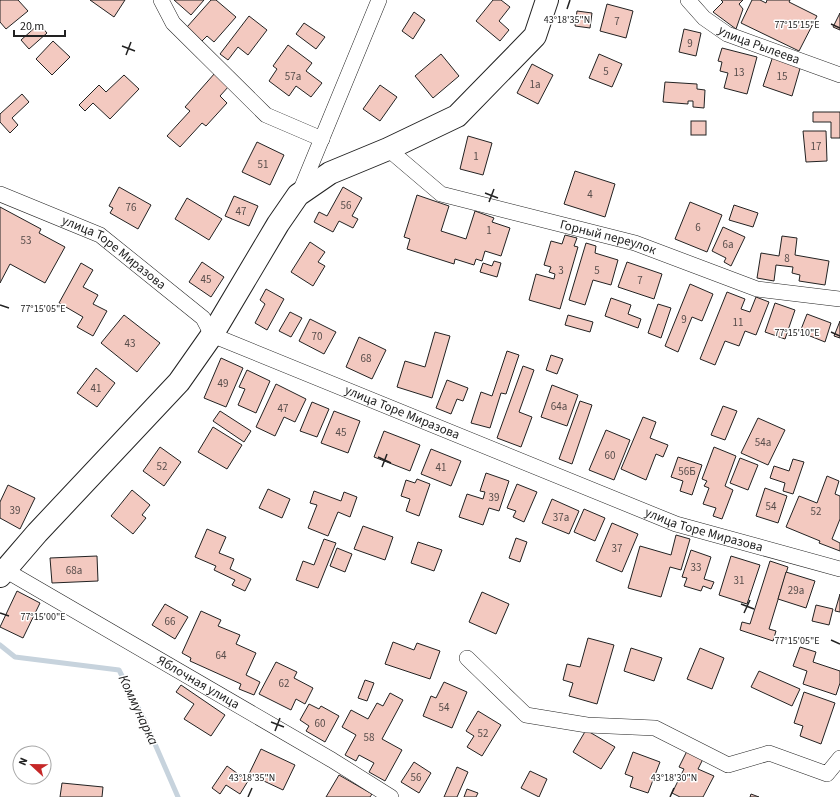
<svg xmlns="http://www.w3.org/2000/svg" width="840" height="797" font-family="'Source Sans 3',sans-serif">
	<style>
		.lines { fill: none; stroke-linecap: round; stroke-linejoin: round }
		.stream { stroke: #c7d3dd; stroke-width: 5 }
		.building { fill: #f3c9c0; stroke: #222 }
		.minor-casing { stroke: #222; stroke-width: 16 }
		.primary-casing { stroke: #222; stroke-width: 24 }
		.minor { stroke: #fff; stroke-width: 15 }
		.primary { stroke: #fff; stroke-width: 22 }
		.ticks { fill: none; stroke: #222; stroke-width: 1.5 }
		.labels { text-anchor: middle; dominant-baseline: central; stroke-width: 3; stroke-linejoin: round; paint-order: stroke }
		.number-label { font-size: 11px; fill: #564c4a }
		.street-label { font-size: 13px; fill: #222; stroke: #fff }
		.water-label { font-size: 14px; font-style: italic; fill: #222; stroke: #fff }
		.ticks-label { font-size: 10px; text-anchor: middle; fill: #222; stroke: #fff; stroke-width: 3; stroke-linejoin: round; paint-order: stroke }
	</style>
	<rect width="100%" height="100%" fill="#fff"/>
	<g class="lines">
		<!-- stream -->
		<path class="stream" d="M0,645L15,657L119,670L145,721L178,797"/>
	</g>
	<!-- building -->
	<g class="building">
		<path d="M0,0H18L28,11L6,29L0,22Z"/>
		<path d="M90,0H125L114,17Z"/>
		<path d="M174,0H204L191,15Z"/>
		<path d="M211,0H216L236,17L214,42L207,36L202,41L187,27Z"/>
		<path d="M493,0H501L510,7L499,21L509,30L500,41L476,21Z"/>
		<path d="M721,0H743L739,4L743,9L736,29L713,12L723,2Z"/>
		<path d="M752,0H760L766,3L767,0H790L789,2L817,16L799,51L741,23Z"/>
		<path d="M607,4L633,11L626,38L600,31Z"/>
		<path d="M577,11L592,13L590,28L575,26Z"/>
		<path d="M414,12L425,20L413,39L402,31Z"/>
		<path d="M840,13V30L833,27Z"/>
		<path d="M249,16L267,30L248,55L238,47L228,60L220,54Z"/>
		<path d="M304,23L325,37L316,49L296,34Z"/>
		<path d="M39,24L47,33L29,49L21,40Z"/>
		<path d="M684,29L701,33L696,56L679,52Z"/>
		<path d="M53,41L70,57L52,75L36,59Z"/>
		<path d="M288,45L312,63L306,71L322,83L311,97L296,86L289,96L269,81L277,69L273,66Z"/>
		<path d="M722,48L757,57L747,94L724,88L728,73L720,71L722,62L718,61Z"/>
		<path d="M441,54L459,76L433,98L415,76Z"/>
		<path d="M599,54L622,64L612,87L589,78Z"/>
		<path d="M773,56L801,65L792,96L763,86Z"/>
		<path d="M532,64L553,75L538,104L517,93Z"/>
		<path d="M215,73L229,86L220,96L227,103L206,126L202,123L180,147L167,136L190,111L185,107Z"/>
		<path d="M124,75L139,89L110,119L93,103L85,111L79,105L99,85L106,92Z"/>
		<path d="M665,82L697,84V89L705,90L704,108L693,107V101H688V104L663,102Z"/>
		<path d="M380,85L397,97L380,121L363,109Z"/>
		<path d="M22,94L29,102L12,118L18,125L10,133L0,122V114Z"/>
		<path d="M813,112H840V138H831V122H813Z"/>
		<rect x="691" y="121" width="15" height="14"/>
		<path d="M803,131H826L827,161L806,162Z"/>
		<path d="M468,136L492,143L483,175L460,169Z"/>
		<path d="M257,142L284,155L270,185L242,172Z"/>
		<path d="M575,171L615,184L605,217L564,204Z"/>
		<path d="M119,187L151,205L138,229L110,213L113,208L109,206Z"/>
		<path d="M343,187L362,198L352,216L358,219L353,228L339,221L333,232L314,222L319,212L327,216Z"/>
		<path d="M417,195L449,206L441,231L466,239L475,211L494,218L492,222L510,228L501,256L485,251L482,261L476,259L474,265L455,259L454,264L407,249L410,239L404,237Z"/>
		<path d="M234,196L258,206L249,226L225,216Z"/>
		<path d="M187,198L222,219L209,240L175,219Z"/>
		<path d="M690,202L722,215L707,252L675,239Z"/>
		<path d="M734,205L758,213L753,227L729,220Z"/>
		<path d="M0,207L41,229L39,233L65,247L45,283L10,264L0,283Z"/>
		<path d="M723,227L745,237L731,266L724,262L726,258L712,251Z"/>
		<path d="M565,235L577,238L574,246L578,247L560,309L529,300L536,274L554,279L555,274L549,272L551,267L544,265L551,241L562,244Z"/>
		<path d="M782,236L797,238L795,255L829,261L825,285L799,281L800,275L792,273L793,267L776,265L774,281L757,278L761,253L779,256Z"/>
		<path d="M310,242L325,252L318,262L325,266L313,286L291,272Z"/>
		<path d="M586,243L596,246L595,253L618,260L611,285L593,280L585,305L569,300Z"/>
		<path d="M494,261L501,263L497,277L480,272L483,263L492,266Z"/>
		<path d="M202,262L224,277L211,297L189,282Z"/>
		<path d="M627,262L662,274L654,299L618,287Z"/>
		<path d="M81,263L93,270L83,287L98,295L93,304L107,311L93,336L77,327L83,317L59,303Z"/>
		<path d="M690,284L713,294L702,321L692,317L678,352L665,346Z"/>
		<path d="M266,289L284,299L267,330L255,323L265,304L260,300Z"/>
		<path d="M727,292L745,299L741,309L750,312L756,297L769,302L756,335L745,331L739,346L725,341L715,365L700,359Z"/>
		<path d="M611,298L631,305L628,314L641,319L638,328L605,316Z"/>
		<path d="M775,303L795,310L785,339L765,332Z"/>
		<path d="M658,304L671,308L661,338L648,333Z"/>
		<path d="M290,312L302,318L291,337L279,331Z"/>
		<path d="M807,314L831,323L825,342L800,332Z"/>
		<path d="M124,315L160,343L137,372L101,343Z"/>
		<path d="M568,315L593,322L590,332L565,325Z"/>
		<path d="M310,319L336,332L324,354L299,341Z"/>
		<path d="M840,321V338L834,336Z"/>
		<path d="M435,332L450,336L432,398L397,387L405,361L425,367Z"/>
		<path d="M359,337L386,350L372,379L346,367Z"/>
		<path d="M507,351L519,355L506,394L501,393L490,428L471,423L481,392L492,396Z"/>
		<path d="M551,355L563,359L557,374L546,370Z"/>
		<path d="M221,358L243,368L226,407L204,398Z"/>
		<path d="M523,366L534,370L519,412L532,417L521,447L497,438Z"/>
		<path d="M96,368L115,383L97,407L77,393Z"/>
		<path d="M247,370L270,381L256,413L238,405L245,389L239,387Z"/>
		<path d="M447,380L468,388L463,401L457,399L451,414L436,408Z"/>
		<path d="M276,384L306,399L295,422L284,417L275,436L256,427Z"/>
		<path d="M552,385L578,395L567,426L541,417Z"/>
		<path d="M580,401L592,405L572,464L559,459Z"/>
		<path d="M312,402L329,409L317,437L300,431Z"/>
		<path d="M723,406L737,411L725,440L711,435Z"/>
		<path d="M220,411L251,431L244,442L213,421Z"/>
		<path d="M334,411L360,421L348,453L321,443Z"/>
		<path d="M643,417L656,422L650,438L668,445L663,457L656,454L646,480L621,469Z"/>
		<path d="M758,418L785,430L768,465L741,453Z"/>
		<path d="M213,427L242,445L227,469L198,452Z"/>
		<path d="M606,430L630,440L614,480L589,470Z"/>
		<path d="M384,431L420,445L410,471L374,457Z"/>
		<path d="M160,447L181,462L164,486L143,471Z"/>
		<path d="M714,447L736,456L725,486L733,490L722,519L713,516L716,508L703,504L709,488L704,486L707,481L702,479Z"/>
		<path d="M431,449L461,461L451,486L421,474Z"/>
		<path d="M678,457L702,465L692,495L680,491L683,481L671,477Z"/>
		<path d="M740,458L758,465L748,490L730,483Z"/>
		<path d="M793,459L804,462L793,494L783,491L785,483L770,478L774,466L789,471Z"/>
		<path d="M486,473L509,481L499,511L489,508L483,525L459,517L467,494L483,499L485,492L480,491Z"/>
		<path d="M827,476L839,481L835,494L840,496V519L832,539L840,543V551L819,543L820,541L786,527L799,496L817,503Z"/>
		<path d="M417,479L430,484L419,516L406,511L410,499L401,496L406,480L415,483Z"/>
		<path d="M517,484L537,492L524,522L513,517L516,511L507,508Z"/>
		<path d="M8,485L35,498L20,529L0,518V502Z"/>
		<path d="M765,488L787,496L778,523L756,516Z"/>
		<path d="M268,489L290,499L282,518L259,508Z"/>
		<path d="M132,490L150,505L142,515L146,518L133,534L111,516Z"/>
		<path d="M314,491L341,501L344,492L357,497L350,517L338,512L328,536L308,528L317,505L310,503Z"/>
		<path d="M552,499L579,511L569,534L542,523Z"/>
		<path d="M584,509L605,518L595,541L574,532Z"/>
		<path d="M612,523L638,534L622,572L596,561Z"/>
		<path d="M363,526L393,537L385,560L354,549Z"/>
		<path d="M207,529L226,537L219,553L234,559L230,569L251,579L245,591L232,585L235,580L214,570L216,566L195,557Z"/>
		<path d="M676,535L690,539L681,570L670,567L661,597L628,588L640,546L671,555Z"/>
		<path d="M516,538L527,542L520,562L509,558Z"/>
		<path d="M324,539L336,543L318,588L296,580L303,561L314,565Z"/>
		<path d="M418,542L442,550L434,571L411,563Z"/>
		<path d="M337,548L352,554L345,572L330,566Z"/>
		<path d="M691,550L711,557L704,579L714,582L711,589L703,586L701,591L684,586L687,578L682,577Z"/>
		<path d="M97,556L98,581L52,583L50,558Z"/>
		<path d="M731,556L760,565L747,604L719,595Z"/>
		<path d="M770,561L788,567L769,629L776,631L773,641L740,630L742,622L750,624Z"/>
		<path d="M786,572L815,581L806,608L778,599Z"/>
		<path d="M17,591L40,603L23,638L0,627Z"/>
		<path d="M482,592L509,604L496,634L469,622Z"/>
		<path d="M840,594V612L835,611Z"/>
		<path d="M165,604L188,617L175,639L152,625Z"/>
		<path d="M816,605L833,609L829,625L812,621Z"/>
		<path d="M201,611L221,620L218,626L240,635L236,644L256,653L246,675L260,682L254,695L239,689L241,684L190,661L191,658L182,653Z"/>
		<path d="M588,638L614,645L597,704L569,696L573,683L563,680L567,664L580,667Z"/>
		<path d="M393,642L414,650L417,643L440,651L430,679L385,664Z"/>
		<path d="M800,647L816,652L813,662L840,671V683L836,695L803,684L807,671L793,666Z"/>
		<path d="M631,648L662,658L654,681L624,671Z"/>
		<path d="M700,648L724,658L712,689L687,679Z"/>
		<path d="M276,662L297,672L294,678L313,688L305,704L296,699L291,710L259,694Z"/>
		<path d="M759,671L800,689L792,706L751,687Z"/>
		<path d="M365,680L374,683L367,701L358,698Z"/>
		<path d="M444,682L467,692L452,728L423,716L431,696L436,698Z"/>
		<path d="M181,685L225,715L211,736L184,719L194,704L176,692Z"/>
		<path d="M804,692L835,703L821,744L800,736L803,726L794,723Z"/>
		<path d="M390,693L403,700L382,739L402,750L385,781L369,772L374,763L359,755L356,761L345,755L356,735L342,727L351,710L368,719L377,703L383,706Z"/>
		<path d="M309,704L319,709L321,706L339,716L325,742L306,731L309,726L300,720Z"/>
		<path d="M478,711L501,725L482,756L467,747L474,736L466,731Z"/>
		<path d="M586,730L615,747L601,769L573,752Z"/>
		<path d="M261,749L295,765L283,790L249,774Z"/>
		<path d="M687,751L703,759L698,769L714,776L703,797H680L672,793L684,769L679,767Z"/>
		<path d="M633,752L660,762L648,793L630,787L633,777L625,774Z"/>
		<path d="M414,762L431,773L419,793L401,782Z"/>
		<path d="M227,766L248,781L240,794L226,785L220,794L212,788Z"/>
		<path d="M457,767L468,772L457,797H444Z"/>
		<path d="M530,771L547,779L539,797L521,788Z"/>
		<path d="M339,775L372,794L370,797H326Z"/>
		<path d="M62,783L103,787L102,797H60Z"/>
		<path d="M467,789L478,793L476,797H464Z"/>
		<path d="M751,794L759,797H750Z"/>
	</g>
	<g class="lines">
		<!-- minor casing -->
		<g class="minor-casing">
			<g id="minor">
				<path d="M161,0L173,23L266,115L322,139"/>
				<path id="s1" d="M688,0L704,18L727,34L840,75"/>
				<path id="s2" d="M388,149L441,194L635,243L757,289L840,299"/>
				<path id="s3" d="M0,194L100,235L203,318L212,335L676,524L840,569"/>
				<path d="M299,194L379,0"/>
				<path id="s4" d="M0,568L5,570L332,760L391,797"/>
				<path d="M467,658L526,715L587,725L655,728L728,765L769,753L827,774L840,758"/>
			</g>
		</g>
		<!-- primary casing -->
		<g class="primary-casing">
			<path id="primary" d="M0,576L37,533L179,382L212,335L278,224L298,195L330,173L388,149L457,116L535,36L547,0"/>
		</g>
		<!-- minor -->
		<use href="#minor" class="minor"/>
		<!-- primary -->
		<use href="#primary" class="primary"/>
	</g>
	<!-- ticks -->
	<path class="ticks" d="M567,9L570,0M831,24L840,28M122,46L135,51M126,55L131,42M485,193L498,198M489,202L494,189M0,305L9,308M831,332L840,336M378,457L391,463M382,467L387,454M741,604L754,609M0,613L9,616M744,613L750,600M831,640L840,644M271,722L284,727M275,731L280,718M248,797L252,788M670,797L674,788"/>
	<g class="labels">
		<!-- number labels -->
		<g class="number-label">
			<text x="617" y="21">7</text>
			<text x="690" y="43">9</text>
			<text x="606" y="71">5</text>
			<text x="739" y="72">13</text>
			<text x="293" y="76">57а</text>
			<text x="782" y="76">15</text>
			<text x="535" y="84">1а</text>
			<text x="816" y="146">17</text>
			<text x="476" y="156">1</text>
			<text x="263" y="164">51</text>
			<text x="590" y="194">4</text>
			<text x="346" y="205">56</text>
			<text x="131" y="207">76</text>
			<text x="241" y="211">47</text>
			<text x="698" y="227">6</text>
			<text x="489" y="230">1</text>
			<text x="26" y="240">53</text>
			<text x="728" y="244">6а</text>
			<text x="787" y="258">8</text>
			<text x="561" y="270">3</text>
			<text x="597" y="270">5</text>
			<text x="206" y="279">45</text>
			<text x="640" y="280">7</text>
			<text x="684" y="319">9</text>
			<text x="738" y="322">11</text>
			<text x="317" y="336">70</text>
			<text x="130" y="343">43</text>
			<text x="366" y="358">68</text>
			<text x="223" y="383">49</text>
			<text x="96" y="388">41</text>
			<text x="559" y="406">64а</text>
			<text x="283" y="408">47</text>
			<text x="341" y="432">45</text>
			<text x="763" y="442">54а</text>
			<text x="610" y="455">60</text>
			<text x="162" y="466">52</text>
			<text x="441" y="467">41</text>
			<text x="687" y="471">56Б</text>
			<text x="494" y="497">39</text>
			<text x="771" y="506">54</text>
			<text x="15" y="510">39</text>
			<text x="816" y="511">52</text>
			<text x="561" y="517">37а</text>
			<text x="617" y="548">37</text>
			<text x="696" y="567">33</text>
			<text x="74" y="570">68а</text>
			<text x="739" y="580">31</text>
			<text x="796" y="590">29а</text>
			<text x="170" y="621">66</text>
			<text x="221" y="655">64</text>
			<text x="284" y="683">62</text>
			<text x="444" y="707">54</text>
			<text x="320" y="723">60</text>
			<text x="483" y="733">52</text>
			<text x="369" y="737">58</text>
			<text x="416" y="777">56</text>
		</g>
		<!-- street labels -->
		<g class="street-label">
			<text stroke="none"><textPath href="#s1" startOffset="86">улица Рылеева</textPath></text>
			<text stroke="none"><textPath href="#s2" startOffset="242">Горный переулок</textPath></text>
			<text stroke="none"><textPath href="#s3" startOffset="129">улица Торе Миразова</textPath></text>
			<text stroke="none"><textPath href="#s3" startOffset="465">улица Торе Миразова</textPath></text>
			<text stroke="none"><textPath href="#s3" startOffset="789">улица Торе Миразова</textPath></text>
			<text stroke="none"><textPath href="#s4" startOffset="229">Яблочная улица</textPath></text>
		</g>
		<!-- water labels -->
		<g class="water-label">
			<text transform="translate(138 710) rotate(65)">Коммунарка</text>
		</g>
	</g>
	<g class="ticks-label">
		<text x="567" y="23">43°18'35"N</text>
		<text x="797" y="28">77°15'15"E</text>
		<text x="43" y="312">77°15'05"E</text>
		<text x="797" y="336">77°15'10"E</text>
		<text x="43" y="620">77°15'00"E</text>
		<text x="797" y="644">77°15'05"E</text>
		<text x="252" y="781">43°18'35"N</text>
		<text x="674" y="781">43°18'30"N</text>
	</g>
	<!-- north arrow -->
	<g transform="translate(32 765) rotate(292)"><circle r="19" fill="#ffffff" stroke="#a7a7a7"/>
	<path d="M0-3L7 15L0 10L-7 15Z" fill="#c62828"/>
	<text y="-6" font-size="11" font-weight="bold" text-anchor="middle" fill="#222222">N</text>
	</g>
	<!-- scale -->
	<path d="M14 30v6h51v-6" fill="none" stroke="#222222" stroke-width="2"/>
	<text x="20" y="30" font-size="12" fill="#222222" stroke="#ffffff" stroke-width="3" paint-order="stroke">20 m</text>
</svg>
